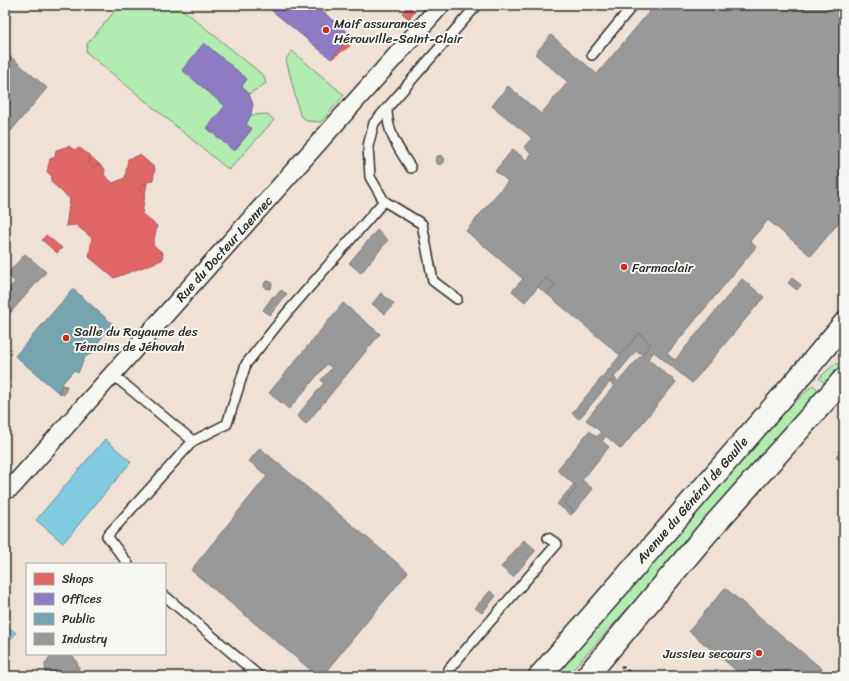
<svg xmlns="http://www.w3.org/2000/svg" width="849" height="681" font-family="Sriracha,sans-serif">
	<style>
		.green { fill: #b3ecb0; stroke: #6f8c6e }
		.water { fill: #80cbe0; stroke: #5e8b98 }
		.shops { fill: #e06666; stroke: #aa5454 }
		.offices { fill: #8e7cc3; stroke: #706495 }
		.public { fill: #76a5af; stroke: #608087 }
		.industry { fill: #999; stroke: #787878 }
		.lines { fill: none; stroke-linecap: round; stroke-linejoin: round }
		.service-casing { stroke: #2b2b2b; stroke-width: 12 }
		.minor-casing { stroke: #2b2b2b; stroke-width: 20 }
		.secondary-casing { stroke: #2b2b2b; stroke-width: 25 }
		.path { stroke: #2b2b2b; stroke-width: 2.5; stroke-dasharray: 4 3; stroke-linecap: butt }
		.service { stroke: #f6f6f2; stroke-width: 9 }
		.minor { stroke: #f6f6f2; stroke-width: 17 }
		.secondary { stroke: #f6f6f2; stroke-width: 22 }
		.poi-dot { fill: #c8321e; stroke: #f6f6f2; stroke-width: 1.5 }
		.labels { text-anchor: middle; dominant-baseline: central; stroke-width: 4; stroke-linejoin: round; paint-order: stroke }
		.poi-label { font-size: 13px; fill: #2b2b2b; stroke: #f6f6f2; text-anchor: start }
		.street-label { font-size: 13px; fill: #2b2b2b; stroke: #f6f6f2 }
	</style>
	<rect width="100%" height="100%" fill="#f0e1d6"/>
	<filter id="ink" filterUnits="userSpaceOnUse"><feTurbulence type="fractalNoise" baseFrequency=".025" numOctaves="2"/><feDisplacementMap in="SourceGraphic" scale="8" xChannelSelector="R" yChannelSelector="G"/><feConvolveMatrix kernelMatrix="1 2 1 2 8 2 1 2 1" color-interpolation-filters="sRGB"/></filter>
	<g filter="url(#ink)">
		<!-- green -->
		<g class="green">
			<path d="M120,5H177L264,76L266,83L249,94L242,86L247,79L204,43L225,106L207,128L234,151L252,129L246,124L251,115L267,114L274,120L229,170L86,52L87,44Z"/>
			<path d="M292,51L344,95L321,122L307,121L300,115L286,59Z"/>
			<path d="M836,363L843,369L828,386L819,378Z"/>
			<path d="M813,385L821,393L567,676H553L759,436Z"/>
		</g>
		<!-- water -->
		<g class="water">
			<path d="M105,439L131,462L63,543L36,520Z"/>
			<path d="M5,624L16,633L5,646Z"/>
		</g>
		<!-- shops -->
		<g class="shops">
			<path d="M408,6L415,12L409,19L402,13Z"/>
			<path d="M346,41L350,46L331,59Z"/>
			<path d="M69,146L74,150L80,148L90,156L89,163L93,167L99,164L105,169L104,175L113,183L125,178L128,159L140,155L155,168L153,180L141,185L140,191L145,195L142,214L157,226L153,245L163,253L162,260L114,278L89,257L92,238L76,225L66,226L70,199L51,182L52,176L47,172L50,159L55,157L56,150Z"/>
			<path d="M90,156L99,164L93,167L89,163Z"/>
			<path d="M147,183L145,195L140,191L141,185Z"/>
			<path d="M46,235L62,248L57,253L42,240Z"/>
		</g>
		<!-- offices -->
		<g class="offices">
			<path d="M265,5H318L317,7L351,35L331,59Z"/>
			<path d="M204,43L247,79L242,86L249,94L253,104L251,115L246,124L252,129L234,151L207,128L225,106L182,70Z"/>
		</g>
		<!-- public -->
		<path class="public" d="M73,289L116,327L108,330L95,346L99,349L85,357L78,373L74,370L61,385L59,393L15,356Z"/>
		<!-- industry -->
		<g class="industry">
			<path d="M655,5H844V129L838,136L844,141V216L811,256L768,220L750,241L756,247L667,354L675,360L742,279L764,297L692,383L654,352L648,359L676,382L621,449L606,436L602,441L609,447L582,480L593,489L574,512L564,503L577,487L557,470L589,431L597,437L601,432L586,420L614,386L610,382L614,377L618,382L651,344L639,333L621,356L547,294L555,285L546,278L525,302L512,291L523,279L466,231L508,181L495,171L513,149L526,160L531,154L524,147L532,138L492,106L508,86L541,114L568,82L535,54L551,35L597,74Z"/>
			<path d="M5,52L47,88L5,138Z"/>
			<path d="M844,129V141L838,136Z"/>
			<circle cx="440" cy="160" r="4.5"/>
			<path d="M377,230L388,240L361,273L349,263Z"/>
			<path d="M25,254L46,272L5,319V293L15,282L7,274Z"/>
			<path d="M546,278L555,285L547,294L538,287Z"/>
			<path d="M792,278L801,285L797,290L788,283Z"/>
			<circle cx="268" cy="285" r="4"/>
			<path d="M281,290L287,294L270,315L263,310L273,296L275,297Z"/>
			<path d="M381,293L394,304L385,314L372,304Z"/>
			<path d="M343,303L380,334L306,424L297,416L324,383L321,380L332,368L327,364L289,409L269,393Z"/>
			<path d="M116,327L119,333L111,336L108,330Z"/>
			<path d="M639,333L651,344L643,354L636,351L579,419L572,413Z"/>
			<path d="M61,385L67,386L64,395L59,393Z"/>
			<path d="M260,448L408,572L322,676H318L191,570L267,476L249,461Z"/>
			<path d="M844,448V465L836,456Z"/>
			<path d="M574,484L577,487L564,503L574,512L571,515L557,504Z"/>
			<path d="M524,540L536,550L513,577L501,567Z"/>
			<path d="M725,588L828,674L831,676H743L689,631Z"/>
			<path d="M490,591L496,596L482,613L475,608Z"/>
			<path d="M53,654H70L74,657L79,667L78,676H46L45,664Z"/>
		</g>
		<g class="lines">
			<!-- service casing -->
			<g class="service-casing">
				<g id="service">
					<path d="M592,55L633,5"/>
					<path d="M387,108C387,133 398,148 411,168"/>
					<path d="M384,201L422,224L433,281L457,299"/>
					<path d="M112,374L193,441"/>
					<path d="M128,564L107,536L193,441L227,424L246,364L286,314L384,201L370,177L368,146L374,123L477,5"/>
					<path d="M165,596L259,676"/>
					<path d="M448,676L449,669L557,544L548,538"/>
				</g>
			</g>
			<!-- minor casing -->
			<g class="minor-casing">
				<path id="minor" d="M5,491L12,487L441,5"/>
			</g>
			<!-- secondary casing -->
			<g class="secondary-casing">
				<g id="secondary">
					<path d="M540,676L804,372L844,324"/>
					<path d="M587,676L707,533L844,379"/>
				</g>
			</g>
			<!-- path -->
			<path class="path" d="M621,666L635,676"/>
			<!-- service -->
			<use href="#service" class="service"/>
			<!-- minor -->
			<use href="#minor" class="minor"/>
			<!-- secondary -->
			<use href="#secondary" class="secondary"/>
		</g>
	</g>
	<!-- markers -->
	<g class="poi-dot">
		<circle cx="326" cy="30" r="4"/>
		<circle cx="624" cy="267" r="4"/>
		<circle cx="66" cy="338" r="4"/>
		<circle cx="759" cy="653" r="4"/>
	</g>
	<g class="labels">
		<!-- poi labels -->
		<g class="poi-label">
			<text x="334" y="23">Maif assurances<tspan x="334" dy="15">Hérouville-Saint-Clair</tspan></text>
			<text x="632" y="267">Farmaclair</text>
			<text x="74" y="331">Salle du Royaume des<tspan x="74" dy="15">Témoins de Jéhovah</tspan></text>
			<text x="751" y="653" text-anchor="end">Jussieu secours</text>
		</g>
		<!-- street labels -->
		<g class="street-label">
			<text transform="translate(224 249) rotate(-48)">Rue du Docteur Laennec</text>
			<text transform="translate(692 500) rotate(-49)">Avenue du Général de Gaulle</text>
		</g>
	</g>
	<!-- margin -->
	<rect width="849" height="681" fill="none" stroke="#f6f6f2" stroke-width="20"/>
	<rect x="10" y="10" width="829" height="661" fill="none" stroke="#2b2b2b" stroke-width="1.5" filter="url(#ink)"/>
	<!-- legend -->
	<rect x="26" y="563" width="140" height="92" fill="#f6f6f2" stroke="#a5a5a2"/>
	<rect x="34" y="573" width="20" height="12" fill="#e06666" stroke="#a5a5a2"/>
	<text x="62" y="583" font-size="12" fill="#2b2b2b">Shops</text>
	<rect x="34" y="593" width="20" height="12" fill="#8e7cc3" stroke="#a5a5a2"/>
	<text x="62" y="603" font-size="12" fill="#2b2b2b">Offices</text>
	<rect x="34" y="613" width="20" height="12" fill="#76a5af" stroke="#a5a5a2"/>
	<text x="62" y="623" font-size="12" fill="#2b2b2b">Public</text>
	<rect x="34" y="633" width="20" height="12" fill="#999999" stroke="#a5a5a2"/>
	<text x="62" y="643" font-size="12" fill="#2b2b2b">Industry</text>
</svg>
